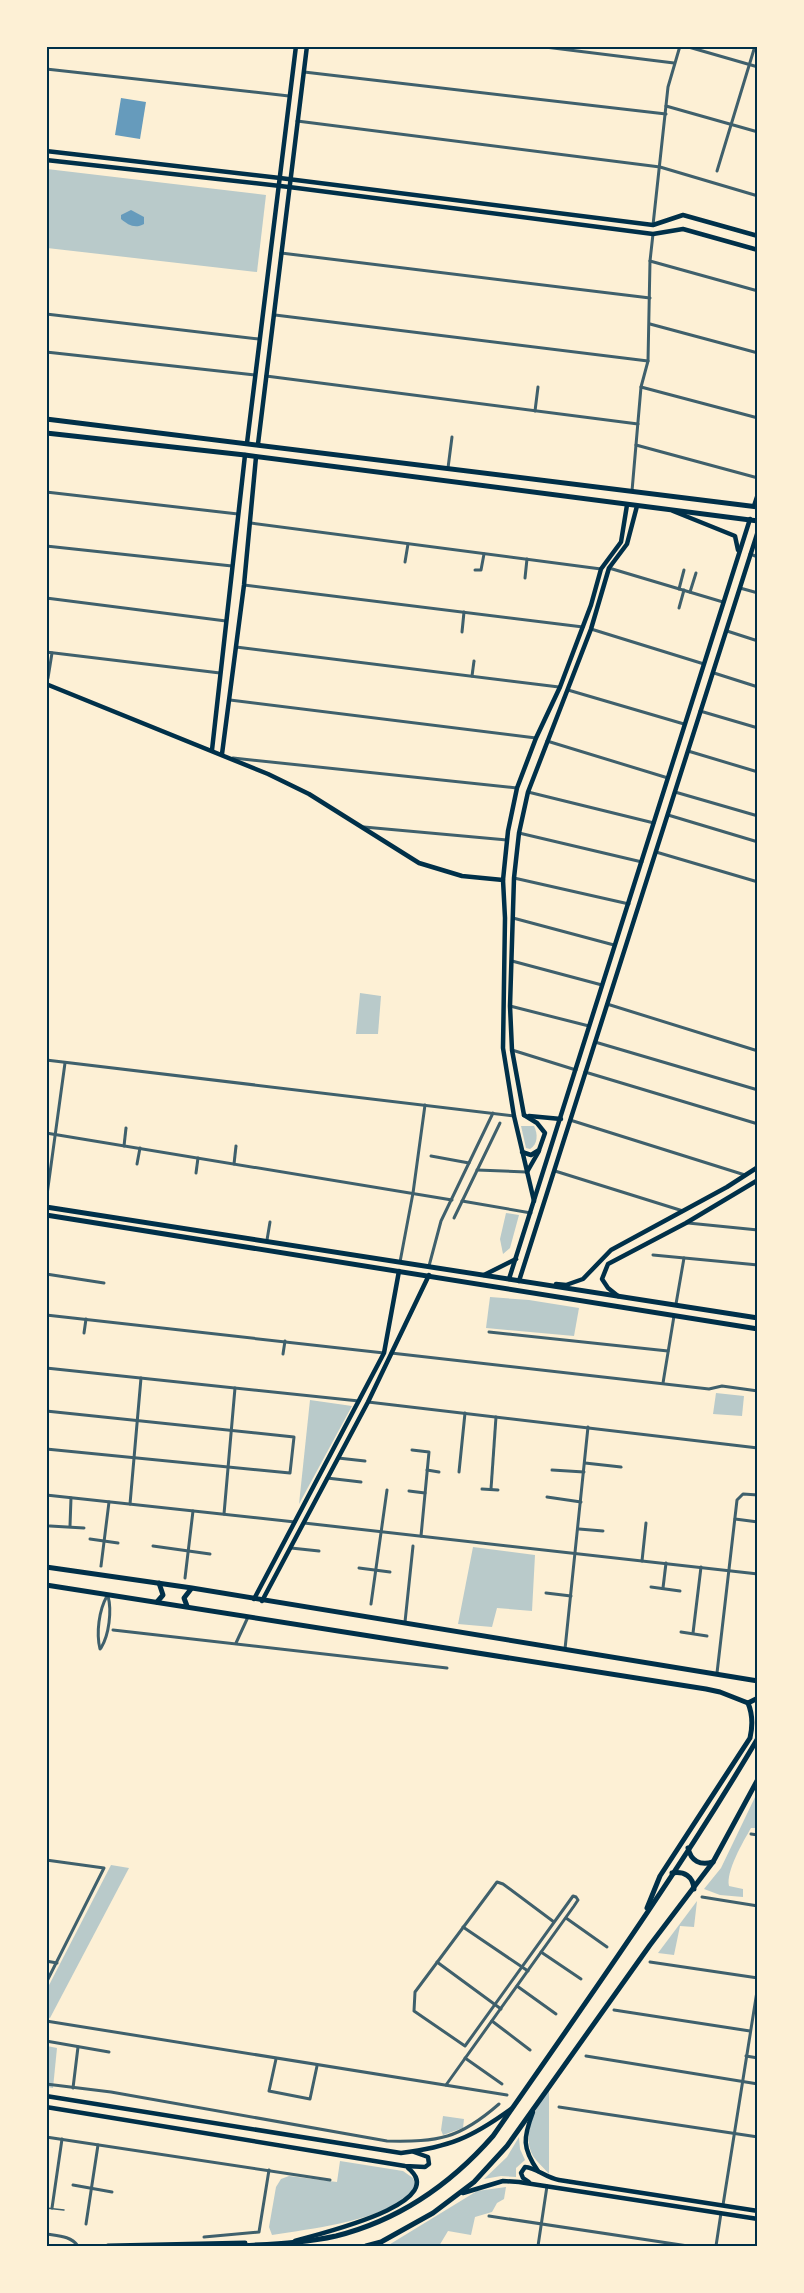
<svg xmlns="http://www.w3.org/2000/svg" width="804" height="2293" font-family="'DejaVu Sans',sans-serif">
	<style>
		.green { fill: #b9caca }
		.water { fill: #669bbc }
		.lines { fill: none; stroke-linecap: round; stroke-linejoin: round }
		.service { stroke: #3f606c; stroke-width: 1.5 }
		.minor { stroke: #3f606c; stroke-width: 3 }
		.secondary { stroke: #003049; stroke-width: 4.5 }
		.primary { stroke: #003049; stroke-width: 5 }
		.trunk { stroke: #003049; stroke-width: 5 }
		.neatline { fill: none; stroke: #003049; stroke-width: 2 }
	</style>
	<rect width="100%" height="100%" fill="#fdf0d5"/>
	<!-- green -->
	<g class="green">
		<path d="M47,169L266,195L257,272L47,248Z"/>
		<path d="M360,993L381,996L378,1034H356Z"/>
		<path d="M521,1126H534C538,1134 538,1144 530,1149L526,1148Z"/>
		<path d="M506,1213L519,1215L510,1248L503,1254L500,1239Z"/>
		<path d="M490,1297L529,1300L579,1308L574,1336L486,1328Z"/>
		<path d="M716,1393L744,1396L742,1416L713,1414Z"/>
		<path d="M310,1400L352,1406L299,1504Z"/>
		<path d="M473,1547L535,1555L532,1611L497,1608L492,1627L458,1624Z"/>
		<path d="M757,1793V1828H751C743,1842 726,1871 729,1886L743,1889V1897L720,1895L704,1889L721,1868Z"/>
		<path d="M111,1865L129,1868L50,2018L47,2017V1989Z"/>
		<path d="M697,1901L694,1927L680,1926L674,1955L658,1953Z"/>
		<path d="M47,2046L57,2048L53,2088L47,2087Z"/>
		<path d="M549,2089V2174C544,2168 537,2162 533,2156C521,2133 536,2107 549,2089Z"/>
		<path d="M443,2116L464,2119L463,2128L443,2135L441,2130Z"/>
		<path d="M519,2137L520,2149L525,2160L516,2168V2177L501,2176L484,2179L507,2157Z"/>
		<path d="M340,2161L403,2171L413,2178L416,2186C412,2190 408,2197 403,2200C366,2223 315,2228 272,2235L269,2227L276,2187L281,2179L289,2176L337,2182Z"/>
		<path d="M506,2187L504,2199L497,2203L492,2212L475,2217L471,2235L448,2231L439,2246H387L477,2191Z"/>
	</g>
	<!-- water -->
	<g class="water">
		<path d="M121,98L146,102L140,139L115,135Z"/>
		<path d="M131,210L144,217V224C135,229 128,225 121,219V215Z"/>
	</g>
	<g class="lines">
		<!-- service -->
		<path class="service" d="M46,2208L64,2210"/>
		<!-- minor -->
		<g class="minor">
			<path d="M537,46L674,63"/>
			<path d="M685,46L758,67"/>
			<path d="M46,69L289,96"/>
			<path d="M304,72L666,114"/>
			<path d="M666,106L758,132"/>
			<path d="M297,121L660,167L758,196"/>
			<path d="M717,171L755,46"/>
			<path d="M653,225L668,87L680,46"/>
			<path d="M281,253L650,298"/>
			<path d="M650,261L758,291"/>
			<path d="M46,314L259,339"/>
			<path d="M275,315L648,361"/>
			<path d="M650,324L758,353"/>
			<path d="M46,352L255,375"/>
			<path d="M266,376L638,424"/>
			<path d="M641,387L758,418"/>
			<path d="M535,411L538,387"/>
			<path d="M636,445L758,478"/>
			<path d="M448,468L452,437"/>
			<path d="M632,491L641,387L648,361L650,261L653,234"/>
			<path d="M46,492L238,514"/>
			<path d="M251,523L601,569"/>
			<path d="M46,546L232,566"/>
			<path d="M750,554L758,557"/>
			<path d="M405,562L408,544"/>
			<path d="M609,568L723,602"/>
			<path d="M475,570H481L484,554"/>
			<path d="M525,578L527,559"/>
			<path d="M244,585L583,627"/>
			<path d="M740,588L758,593"/>
			<path d="M679,589L684,570"/>
			<path d="M690,592L696,573"/>
			<path d="M46,598L226,621"/>
			<path d="M679,608L684,590"/>
			<path d="M591,629L704,664"/>
			<path d="M727,631L758,641"/>
			<path d="M462,632L464,612"/>
			<path d="M236,647L559,687"/>
			<path d="M46,652L220,673"/>
			<path d="M714,673L758,687"/>
			<path d="M472,676L474,661"/>
			<path d="M48,678L52,653"/>
			<path d="M568,690L684,724"/>
			<path d="M230,700L536,738"/>
			<path d="M700,711L758,728"/>
			<path d="M547,741L668,778"/>
			<path d="M688,751L758,772"/>
			<path d="M233,758L517,788"/>
			<path d="M528,792L654,823"/>
			<path d="M675,792L758,816"/>
			<path d="M668,815L758,842"/>
			<path d="M364,827L507,840"/>
			<path d="M519,833L642,862"/>
			<path d="M656,852L758,882"/>
			<path d="M514,878L629,904"/>
			<path d="M513,918L614,945"/>
			<path d="M512,961L602,985"/>
			<path d="M607,1004L758,1051"/>
			<path d="M510,1006L589,1026"/>
			<path d="M595,1042L758,1090"/>
			<path d="M512,1050L576,1070"/>
			<path d="M46,1060L514,1116"/>
			<path d="M585,1072L758,1124"/>
			<path d="M570,1120L745,1175"/>
			<path d="M46,1133L452,1200"/>
			<path d="M124,1146L126,1128"/>
			<path d="M431,1156L469,1163"/>
			<path d="M137,1164L140,1148"/>
			<path d="M234,1164L236,1146"/>
			<path d="M477,1170L526,1172"/>
			<path d="M555,1171L683,1211"/>
			<path d="M196,1173L198,1158"/>
			<path d="M462,1201L531,1213"/>
			<path d="M46,1202L65,1063"/>
			<path d="M454,1218L500,1123"/>
			<path d="M688,1223L758,1230"/>
			<path d="M267,1240L270,1222"/>
			<path d="M653,1255L758,1265"/>
			<path d="M400,1262L413,1193L425,1105"/>
			<path d="M429,1266L441,1221L493,1113"/>
			<path d="M46,1274L104,1283"/>
			<path d="M676,1304L684,1258"/>
			<path d="M46,1315L384,1353"/>
			<path d="M489,1332L668,1351"/>
			<path d="M84,1333L86,1319"/>
			<path d="M391,1353L709,1389L722,1386L758,1391"/>
			<path d="M283,1354L285,1341"/>
			<path d="M46,1368L359,1401"/>
			<path d="M663,1383L674,1316"/>
			<path d="M368,1402L758,1448"/>
			<path d="M46,1411L294,1437L290,1473L46,1449"/>
			<path d="M412,1450L429,1452L421,1536"/>
			<path d="M338,1458L365,1461"/>
			<path d="M585,1463L621,1467"/>
			<path d="M427,1470L439,1472"/>
			<path d="M552,1470L584,1472"/>
			<path d="M459,1472L465,1413"/>
			<path d="M327,1478L361,1482"/>
			<path d="M482,1489L498,1490"/>
			<path d="M491,1489L496,1417"/>
			<path d="M409,1491L425,1493"/>
			<path d="M46,1495L295,1522"/>
			<path d="M547,1497L581,1502"/>
			<path d="M130,1504L141,1378"/>
			<path d="M224,1514L235,1388"/>
			<path d="M735,1519L758,1522"/>
			<path d="M304,1523L758,1574"/>
			<path d="M50,1526L84,1528"/>
			<path d="M70,1526L71,1498"/>
			<path d="M579,1529L603,1531"/>
			<path d="M90,1539L118,1543"/>
			<path d="M153,1546L210,1554"/>
			<path d="M291,1548L319,1551"/>
			<path d="M642,1561L646,1523"/>
			<path d="M101,1566L109,1502"/>
			<path d="M359,1568L390,1572"/>
			<path d="M185,1578L193,1511"/>
			<path d="M651,1587L680,1591"/>
			<path d="M663,1588L666,1563"/>
			<path d="M546,1593L571,1596"/>
			<path d="M371,1604L387,1490"/>
			<path d="M405,1622L413,1546"/>
			<path d="M113,1630L447,1668"/>
			<path d="M681,1632L707,1636"/>
			<path d="M693,1633L701,1567"/>
			<path d="M236,1643L248,1617"/>
			<path d="M101,1648C109,1635 112,1611 108,1596"/>
			<path d="M100,1649C96,1633 99,1610 107,1596"/>
			<path d="M565,1649L588,1427"/>
			<path d="M717,1673L737,1500L743,1494L758,1495"/>
			<path d="M751,1834L758,1835"/>
			<path d="M46,1860L104,1868L46,1983"/>
			<path d="M702,1897L758,1906"/>
			<path d="M566,1918L607,1947"/>
			<path d="M463,1927L528,1971"/>
			<path d="M541,1952L581,1979"/>
			<path d="M46,1961L57,1963"/>
			<path d="M437,1962L501,2009"/>
			<path d="M650,1962L758,1978"/>
			<path d="M517,1986L556,2014"/>
			<path d="M614,2010L750,2031"/>
			<path d="M46,2021L507,2095"/>
			<path d="M492,2021L530,2050"/>
			<path d="M46,2041L109,2052"/>
			<path d="M586,2056L758,2084"/>
			<path d="M746,2056L758,2058"/>
			<path d="M465,2058L502,2084"/>
			<path d="M276,2059L269,2091L310,2099L317,2066"/>
			<path d="M46,2084L111,2092L387,2141C439,2142 459,2139 499,2104"/>
			<path d="M446,2085L574,1906L578,1900L576,1897L573,1896L465,2046L414,2011L415,1992L497,1882L503,1884L554,1922"/>
			<path d="M73,2088L78,2047"/>
			<path d="M559,2107L758,2137"/>
			<path d="M46,2137L330,2180"/>
			<path d="M73,2185L112,2192"/>
			<path d="M723,2205L758,1985"/>
			<path d="M52,2208L62,2139"/>
			<path d="M489,2216L688,2246"/>
			<path d="M86,2224L98,2145"/>
			<path d="M46,2234C59,2236 71,2236 78,2246"/>
			<path d="M204,2237L259,2232L269,2170"/>
			<path d="M538,2246L547,2186"/>
			<path d="M716,2246L721,2213"/>
		</g>
		<!-- secondary -->
		<g class="secondary">
			<path d="M46,151L280,178L653,225L683,215L758,236"/>
			<path d="M46,160L289,187L653,234L683,229L758,250"/>
			<path d="M247,443L296,46"/>
			<path d="M258,444L307,46"/>
			<path d="M754,506L758,494"/>
			<path d="M673,511L735,536L738,550"/>
			<path d="M46,684L268,774L309,794L419,863L462,876L503,880"/>
			<path d="M212,750L245,455"/>
			<path d="M222,754L244,585L256,457"/>
			<path d="M524,1115L512,1050L510,1006L514,878L519,833L528,792L591,629L609,568L627,544L637,506"/>
			<path d="M529,1116L561,1119"/>
			<path d="M522,1152L531,1155L539,1150L545,1133L537,1123L524,1115"/>
			<path d="M527,1172L539,1151"/>
			<path d="M534,1201L514,1116L503,1048L505,918L503,880L508,831L517,788L536,738L560,687L591,605L601,569L621,542L627,505"/>
			<path d="M484,1275L516,1259"/>
			<path d="M509,1279L750,519"/>
			<path d="M519,1281L758,531"/>
			<path d="M556,1284L566,1285L583,1279L611,1250L727,1187L758,1167"/>
			<path d="M618,1296L608,1288L602,1279L608,1264L686,1223L758,1180"/>
			<path d="M254,1599L384,1353L399,1271"/>
			<path d="M262,1601L368,1402L429,1275"/>
			<path d="M46,2096L401,2153C449,2147 471,2138 511,2109"/>
			<path d="M46,2107L405,2166L425,2167L429,2164L428,2157L414,2152"/>
			<path d="M533,2112C523,2138 522,2148 538,2171"/>
			<path d="M529,2182L523,2178L521,2173L525,2167C537,2168 546,2178 559,2180L758,2211"/>
			<path d="M463,2193L503,2181L519,2182L758,2219"/>
			<path d="M295,2241C313,2235 453,2204 408,2168"/>
		</g>
		<!-- primary -->
		<g class="primary">
			<path d="M46,419L758,507"/>
			<path d="M46,433L245,455L758,521"/>
			<path d="M46,1207L758,1318"/>
			<path d="M46,1215L758,1329"/>
		</g>
		<!-- trunk -->
		<g class="trunk">
			<path d="M46,1567L192,1588L758,1681"/>
			<path d="M46,1585L706,1689L720,1692L748,1703"/>
			<path d="M157,1602L163,1595L159,1583"/>
			<path d="M187,1606L184,1598L191,1589"/>
			<path d="M748,1703L758,1698"/>
			<path d="M688,1848C691,1861 700,1866 713,1862"/>
			<path d="M672,1873C684,1871 693,1876 694,1889"/>
			<path d="M647,1908L660,1876L750,1738C753,1725 753,1715 748,1703"/>
			<path d="M108,2246L245,2243"/>
			<path d="M239,2246C271,2244 305,2243 336,2236C400,2220 450,2185 493,2136C584,2005 677,1875 758,1738"/>
			<path d="M366,2246L381,2242L433,2213L474,2182L507,2146L650,1945L713,1862L758,1779"/>
		</g>
	</g>
	<!-- border -->
	<rect width="804" height="2293" fill="none" stroke="#fdf0d5" stroke-width="96"/>
	<rect x="48" y="48" width="708" height="2197" class="neatline"/>
</svg>
